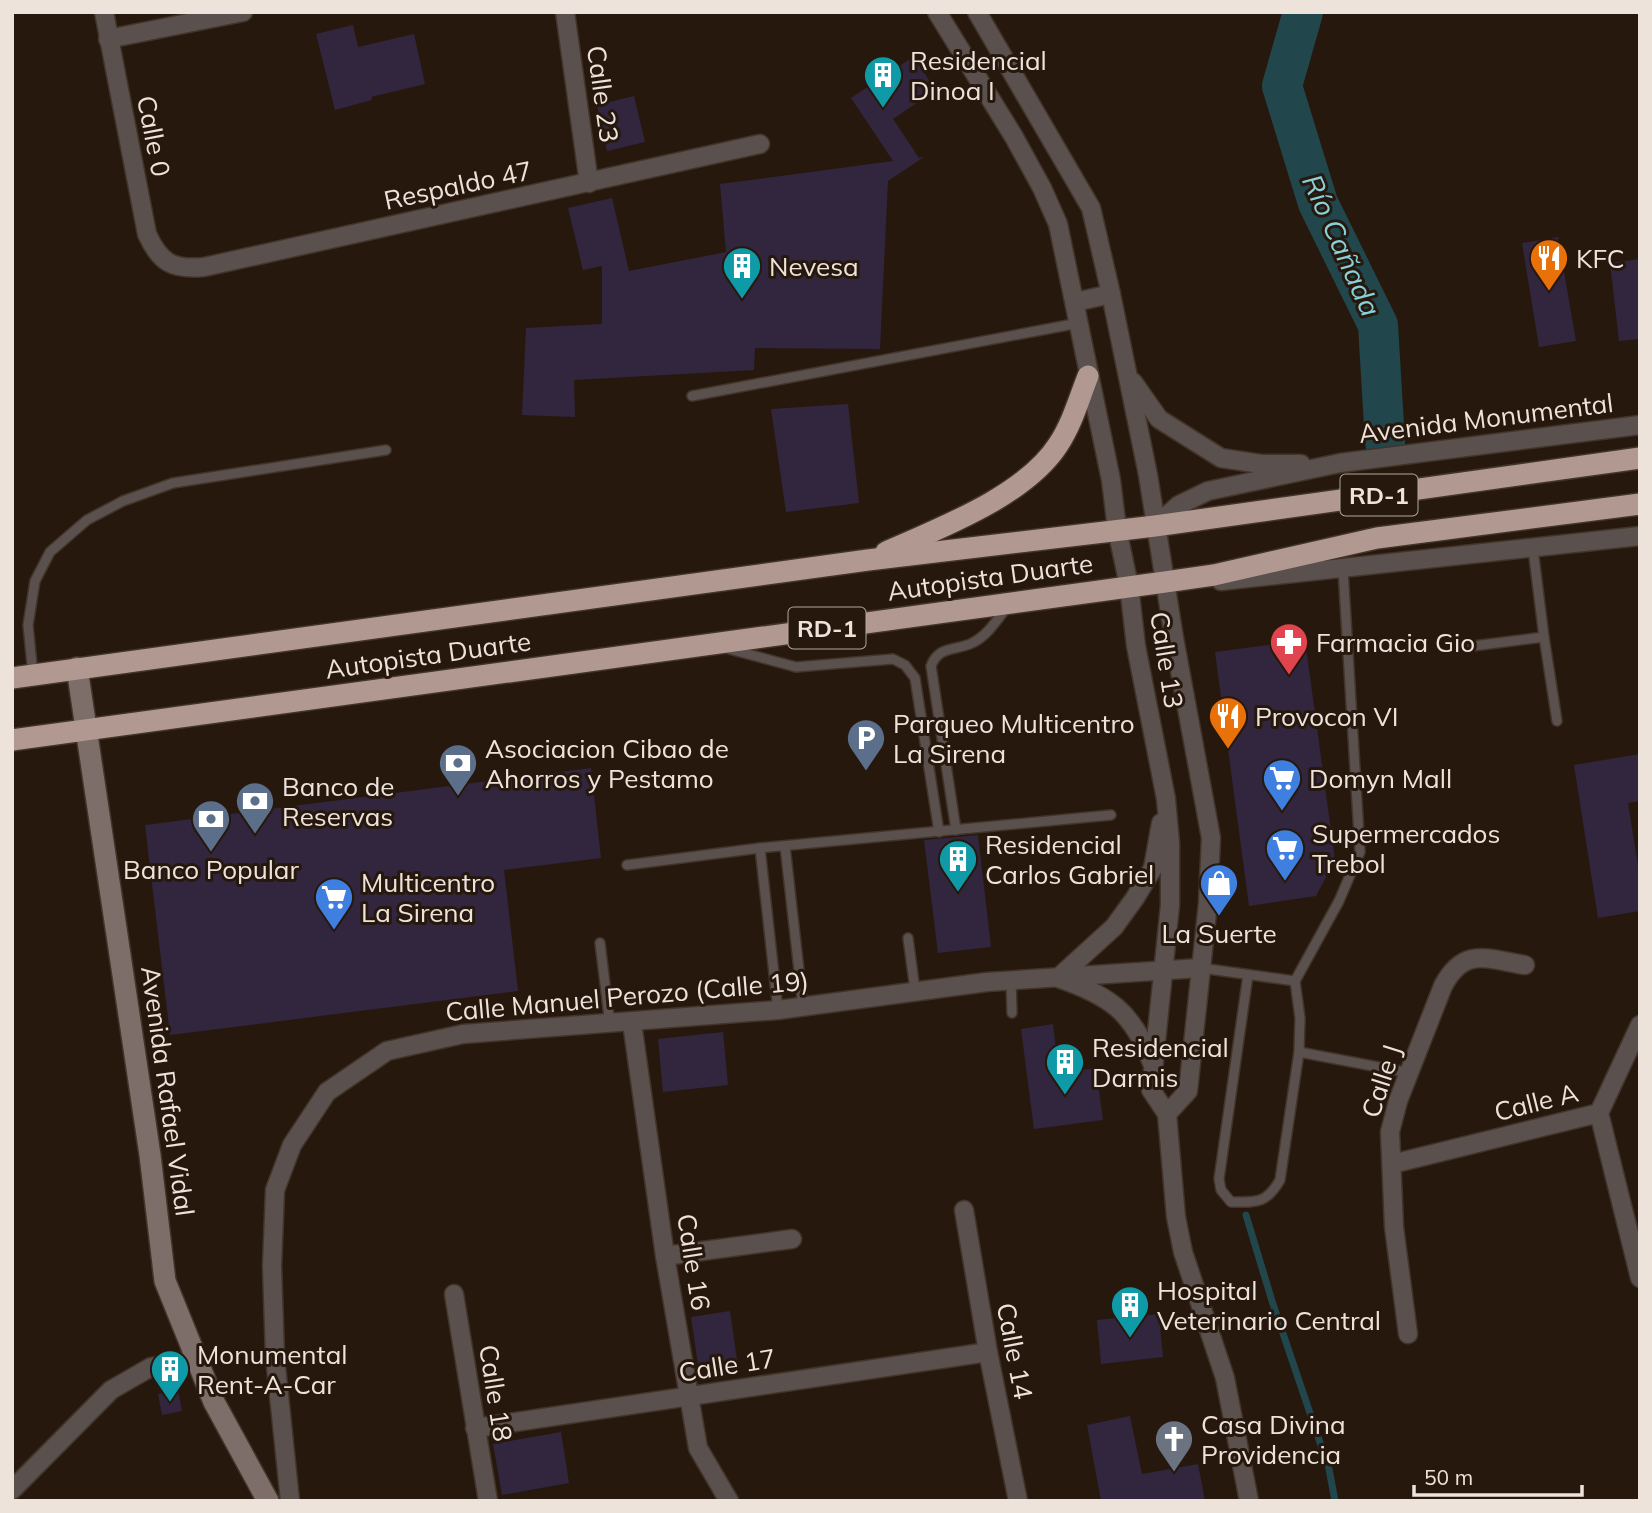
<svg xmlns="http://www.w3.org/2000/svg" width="1652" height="1513" font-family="Mulish,sans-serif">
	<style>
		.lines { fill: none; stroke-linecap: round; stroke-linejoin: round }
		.stream { stroke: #21464b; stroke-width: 7 }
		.river { stroke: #21464b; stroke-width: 40 }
		.building { fill: #31263d }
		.lane-casing { stroke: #43342a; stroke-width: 12 }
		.street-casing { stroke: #43342a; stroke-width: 21 }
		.secondary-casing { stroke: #43342a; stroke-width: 24 }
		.highway-casing { stroke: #43342a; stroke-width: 24 }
		.lane { stroke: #5a504d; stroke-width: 9 }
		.street { stroke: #5a504d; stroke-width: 18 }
		.secondary { stroke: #7d6e69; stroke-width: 21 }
		.highway { stroke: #b19992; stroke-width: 21 }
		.labels { text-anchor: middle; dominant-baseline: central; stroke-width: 6; stroke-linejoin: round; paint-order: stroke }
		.shield { fill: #27180d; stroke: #b2a69d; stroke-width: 2 }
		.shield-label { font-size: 24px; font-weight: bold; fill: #eee3db }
		.poi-label { font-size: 26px; fill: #eee3db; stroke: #27180d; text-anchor: start }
		.street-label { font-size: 26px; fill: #eee3db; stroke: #27180d }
		.water-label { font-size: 28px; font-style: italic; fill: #88d0da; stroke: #27180d }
	</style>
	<rect width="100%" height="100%" fill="#27180d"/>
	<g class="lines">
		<!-- stream -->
		<path class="stream" d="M1246,1215L1272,1301L1329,1469L1335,1501"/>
		<!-- river -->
		<path class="river" d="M1303,12L1282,86L1318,203L1378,325L1385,442"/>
	</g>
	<!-- building -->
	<g class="building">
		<path d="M353,25L358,47L414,34L425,84L371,97L372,100L335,110L316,34Z"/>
		<path d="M913,57L936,90L893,119L919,158L924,157L888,181L880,349L755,348L754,370L574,380L575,417L522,415L526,328L602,324V266L583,270L568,208L612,198L629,271L726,252L720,184L893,161L851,98Z"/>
		<path d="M634,96L645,142L607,151L597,105Z"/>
		<path d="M1558,237L1576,341L1539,347L1522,243Z"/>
		<path d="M1640,259V339L1619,341L1610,263Z"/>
		<path d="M848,404L859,503L786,512L771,409Z"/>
		<path d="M1305,640L1335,860L1316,896L1249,906L1215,652Z"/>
		<path d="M1640,754V801L1628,803L1640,878V911L1598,918L1574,765Z"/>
		<path d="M591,768L601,858L504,870L518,991L170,1035L145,825Z"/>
		<path d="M978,835L991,947L938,953L924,840Z"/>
		<path d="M1053,1024L1059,1073L1096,1068L1103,1120L1034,1129L1021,1029Z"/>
		<path d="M723,1032L728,1085L663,1092L658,1039Z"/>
		<path d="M730,1311L737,1360L698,1365L691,1317Z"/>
		<path d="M1159,1314L1163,1357L1101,1364L1097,1320Z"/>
		<path d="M178,1390L182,1411L162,1415L158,1394Z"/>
		<path d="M1130,1416L1142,1474L1198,1464L1205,1501H1101L1087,1425Z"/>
		<path d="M561,1432L569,1483L502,1495L493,1444Z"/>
	</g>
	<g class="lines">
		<!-- lane casing -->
		<g class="lane-casing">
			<g id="lane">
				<path d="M692,396L1079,323"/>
				<path d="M1533,549L1544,637"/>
				<path d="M1473,646L1544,637L1557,721"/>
				<path d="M729,649L796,667L893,659L905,665L915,678L939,832"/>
				<path d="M33,675L28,625L35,581L50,552L87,520L123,501L173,483L386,450"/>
				<path d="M956,830L931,666C939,645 956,651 972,643C987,636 997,620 1007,607"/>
				<path d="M785,846L803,1006"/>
				<path d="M760,848L778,1010"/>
				<path d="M627,865L760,848L1111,815"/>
				<path d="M908,938L915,990"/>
				<path d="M600,943L610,1025"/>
				<path d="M1201,968L1295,981L1339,901L1360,852L1343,569"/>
				<path d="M1248,975L1219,1179L1221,1190L1231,1202C1257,1202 1266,1204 1280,1180L1299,1052L1300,1018L1295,981"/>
				<path d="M1011,980L1012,1013"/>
				<path d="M1299,1052L1410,1073"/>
			</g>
		</g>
		<!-- street casing -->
		<g class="street-casing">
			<g id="street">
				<path d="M104,12L147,234C160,263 173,270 204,267L760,144"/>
				<path d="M565,12L589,183"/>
				<path d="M937,12L1014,137L1042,188L1058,224L1111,480L1117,529L1129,586L1136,646L1166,799L1170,843V905L1151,1090L1167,1114L1176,1217L1183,1252L1225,1378L1249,1501"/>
				<path d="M977,12L1091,208L1111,294L1148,475L1174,638L1211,838L1208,903L1188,1091L1167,1114"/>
				<path d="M108,39L243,12"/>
				<path d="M1075,302L1111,294"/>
				<path d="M1133,382L1159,419L1221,458L1261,464H1301"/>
				<path d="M1155,526L1179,505L1208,491L1340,463L1640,425"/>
				<path d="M1221,581L1640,536"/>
				<path d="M632,1023L665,1256L698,1448L729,1501"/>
				<path d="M1152,1063C1132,1011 1110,996 1058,978L1114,927L1135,898L1153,868L1161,823"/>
				<path d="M1599,1113L1640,1278"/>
				<path d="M1392,1164L1599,1113L1640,1025"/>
				<path d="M964,1210L988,1352L1018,1501"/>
				<path d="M665,1256L792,1239"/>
				<path d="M454,1294L488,1501"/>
				<path d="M1408,1334L1394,1227L1390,1132L1398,1101L1443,986C1464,946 1487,959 1525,965"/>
				<path d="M475,1428L988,1352"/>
				<path d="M12,1490L111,1390L151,1367L197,1359"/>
				<path d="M290,1501L275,1357L272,1266L275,1190L292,1145L327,1092L387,1051L463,1034L778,1010L987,982L1200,968"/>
			</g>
		</g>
		<!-- secondary casing -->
		<g class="secondary-casing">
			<path id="secondary" d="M77,668L150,1155L165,1281L214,1402L268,1501"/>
		</g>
		<!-- highway casing -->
		<g class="highway-casing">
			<g id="highway">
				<path d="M886,552C940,528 1025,496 1058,445C1072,424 1079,399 1088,376"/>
				<path d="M12,678L868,560L1155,526L1640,458"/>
				<path d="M12,740L1165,582L1214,575L1377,538L1640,504"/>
			</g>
		</g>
		<!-- lane -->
		<use href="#lane" class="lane"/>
		<!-- street -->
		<use href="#street" class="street"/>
		<!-- secondary -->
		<use href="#secondary" class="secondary"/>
		<!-- highway -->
		<use href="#highway" class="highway"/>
	</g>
	<!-- icons -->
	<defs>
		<g id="building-pin" transform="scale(2.0125)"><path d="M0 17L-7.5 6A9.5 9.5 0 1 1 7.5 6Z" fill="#0f9aa8" stroke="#27180d"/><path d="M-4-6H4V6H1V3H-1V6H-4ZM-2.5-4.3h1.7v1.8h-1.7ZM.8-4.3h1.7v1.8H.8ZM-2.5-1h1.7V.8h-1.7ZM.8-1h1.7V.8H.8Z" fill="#fff"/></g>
		<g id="restaurant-pin" transform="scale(2.0125)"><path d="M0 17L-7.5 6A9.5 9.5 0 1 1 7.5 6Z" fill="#e8710a" stroke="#27180d"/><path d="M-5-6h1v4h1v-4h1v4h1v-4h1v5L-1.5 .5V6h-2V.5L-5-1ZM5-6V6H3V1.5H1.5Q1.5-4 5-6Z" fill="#fff"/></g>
		<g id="pharmacy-pin" transform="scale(2.0125)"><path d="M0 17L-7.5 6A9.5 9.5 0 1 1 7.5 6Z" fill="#e0444e" stroke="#27180d"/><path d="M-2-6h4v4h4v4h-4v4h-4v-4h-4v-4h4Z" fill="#fff"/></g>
		<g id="parking-pin" transform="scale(2.0125)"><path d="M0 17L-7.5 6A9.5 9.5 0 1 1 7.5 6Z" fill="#5c6f8a" stroke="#27180d"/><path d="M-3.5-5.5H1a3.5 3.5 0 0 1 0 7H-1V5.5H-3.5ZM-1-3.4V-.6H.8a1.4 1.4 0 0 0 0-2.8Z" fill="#fff"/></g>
		<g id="bank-pin" transform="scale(2.0125)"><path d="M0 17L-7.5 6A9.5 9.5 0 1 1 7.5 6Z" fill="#5c6f8a" stroke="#27180d"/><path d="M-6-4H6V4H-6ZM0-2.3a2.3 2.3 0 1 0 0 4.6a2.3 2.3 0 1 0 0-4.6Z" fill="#fff"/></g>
		<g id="supermarket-pin" transform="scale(2.0125)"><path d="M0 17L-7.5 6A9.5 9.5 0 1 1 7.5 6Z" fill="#3f7fe0" stroke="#27180d"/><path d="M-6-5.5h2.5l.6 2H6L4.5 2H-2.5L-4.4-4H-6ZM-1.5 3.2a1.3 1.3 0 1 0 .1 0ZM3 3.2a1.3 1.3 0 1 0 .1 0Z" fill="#fff"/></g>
		<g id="shop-pin" transform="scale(2.0125)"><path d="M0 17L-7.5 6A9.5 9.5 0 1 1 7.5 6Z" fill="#3f7fe0" stroke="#27180d"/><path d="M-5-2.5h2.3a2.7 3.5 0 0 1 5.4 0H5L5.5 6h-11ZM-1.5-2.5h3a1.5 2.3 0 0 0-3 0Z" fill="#fff"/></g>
		<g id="church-pin" transform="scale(2.0125)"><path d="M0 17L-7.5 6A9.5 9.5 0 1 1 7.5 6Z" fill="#6b7280" stroke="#27180d"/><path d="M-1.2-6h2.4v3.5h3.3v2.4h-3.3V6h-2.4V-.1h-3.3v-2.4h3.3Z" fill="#fff"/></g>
	</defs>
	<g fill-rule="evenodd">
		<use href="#building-pin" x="883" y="75"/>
		<use href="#restaurant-pin" x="1549" y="258"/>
		<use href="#building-pin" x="742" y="266"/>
		<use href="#pharmacy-pin" x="1289" y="642"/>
		<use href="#restaurant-pin" x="1228" y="716"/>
		<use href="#parking-pin" x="866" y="738"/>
		<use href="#bank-pin" x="458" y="763"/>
		<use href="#supermarket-pin" x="1282" y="778"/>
		<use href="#bank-pin" x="255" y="801"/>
		<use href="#bank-pin" x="211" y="819"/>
		<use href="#supermarket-pin" x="1285" y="848"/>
		<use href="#building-pin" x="958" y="859"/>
		<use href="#shop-pin" x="1219" y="883"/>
		<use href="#supermarket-pin" x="334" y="897"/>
		<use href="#building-pin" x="1065" y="1062"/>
		<use href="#building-pin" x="1130" y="1305"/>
		<use href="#building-pin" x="170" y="1369"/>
		<use href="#church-pin" x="1174" y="1439"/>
	</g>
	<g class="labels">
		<!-- shield labels -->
		<g class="shield">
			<rect x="1340.5" y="474.5" width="77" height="41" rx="5"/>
			<rect x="788.5" y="607.5" width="77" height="41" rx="5"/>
		</g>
		<g class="shield-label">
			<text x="1379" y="495">RD-1</text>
			<text x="827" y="628">RD-1</text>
		</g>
		<!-- poi labels -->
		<g class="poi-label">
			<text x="910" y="60">Residencial<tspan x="910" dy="30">Dinoa I</tspan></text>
			<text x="1576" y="258">KFC</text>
			<text x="769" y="266">Nevesa</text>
			<text x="1316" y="642">Farmacia Gio</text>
			<text x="1255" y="716">Provocon VI</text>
			<text x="893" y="723">Parqueo Multicentro<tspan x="893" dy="30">La Sirena</tspan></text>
			<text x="485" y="748">Asociacion Cibao de<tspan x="485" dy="30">Ahorros y Pestamo</tspan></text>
			<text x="1309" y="778">Domyn Mall</text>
			<text x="282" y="786">Banco de<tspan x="282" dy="30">Reservas</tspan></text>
			<text x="1312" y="833">Supermercados<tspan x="1312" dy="30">Trebol</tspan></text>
			<text x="985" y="844">Residencial<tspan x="985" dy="30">Carlos Gabriel</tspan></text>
			<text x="211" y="869" text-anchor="middle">Banco Popular</text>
			<text x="361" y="882">Multicentro<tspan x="361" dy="30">La Sirena</tspan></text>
			<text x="1219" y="933" text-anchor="middle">La Suerte</text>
			<text x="1092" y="1047">Residencial<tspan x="1092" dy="30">Darmis</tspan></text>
			<text x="1157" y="1290">Hospital<tspan x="1157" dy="30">Veterinario Central</tspan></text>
			<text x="197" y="1354">Monumental<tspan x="197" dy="30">Rent-A-Car</tspan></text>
			<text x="1201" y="1424">Casa Divina<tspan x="1201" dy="30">Providencia</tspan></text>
		</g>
		<!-- street labels -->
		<g class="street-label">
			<text transform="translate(603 94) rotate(82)">Calle 23</text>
			<text transform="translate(154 136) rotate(79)">Calle 0</text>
			<text transform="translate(458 185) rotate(-12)">Respaldo 47</text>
			<text transform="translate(1486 418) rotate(-7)">Avenida Monumental</text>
			<text transform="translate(990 577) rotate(-8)">Autopista Duarte</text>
			<text transform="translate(428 655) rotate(-8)">Autopista Duarte</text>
			<text transform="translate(1167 660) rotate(81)">Calle 13</text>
			<text transform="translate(627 996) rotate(-5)">Calle Manuel Perozo (Calle 19)</text>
			<text transform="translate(1381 1081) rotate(-72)">Calle J</text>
			<text transform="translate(168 1091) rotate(82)">Avenida Rafael Vidal</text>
			<text transform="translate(1536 1102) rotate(-14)">Calle A</text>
			<text transform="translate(694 1262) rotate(81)">Calle 16</text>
			<text transform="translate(1015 1351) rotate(79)">Calle 14</text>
			<text transform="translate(727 1365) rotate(-9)">Calle 17</text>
			<text transform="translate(496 1393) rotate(81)">Calle 18</text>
		</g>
		<!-- water labels -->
		<g class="water-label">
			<text transform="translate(1342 245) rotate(66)">Río Cañada</text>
		</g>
	</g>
	<!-- border -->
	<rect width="1652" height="1513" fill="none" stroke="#eee3db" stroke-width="28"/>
	<!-- scale -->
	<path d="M1414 1485v10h168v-10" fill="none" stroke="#eee3db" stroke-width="3.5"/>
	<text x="1424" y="1485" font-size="21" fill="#eee3db" stroke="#27180d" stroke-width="5" paint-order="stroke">50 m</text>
</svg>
